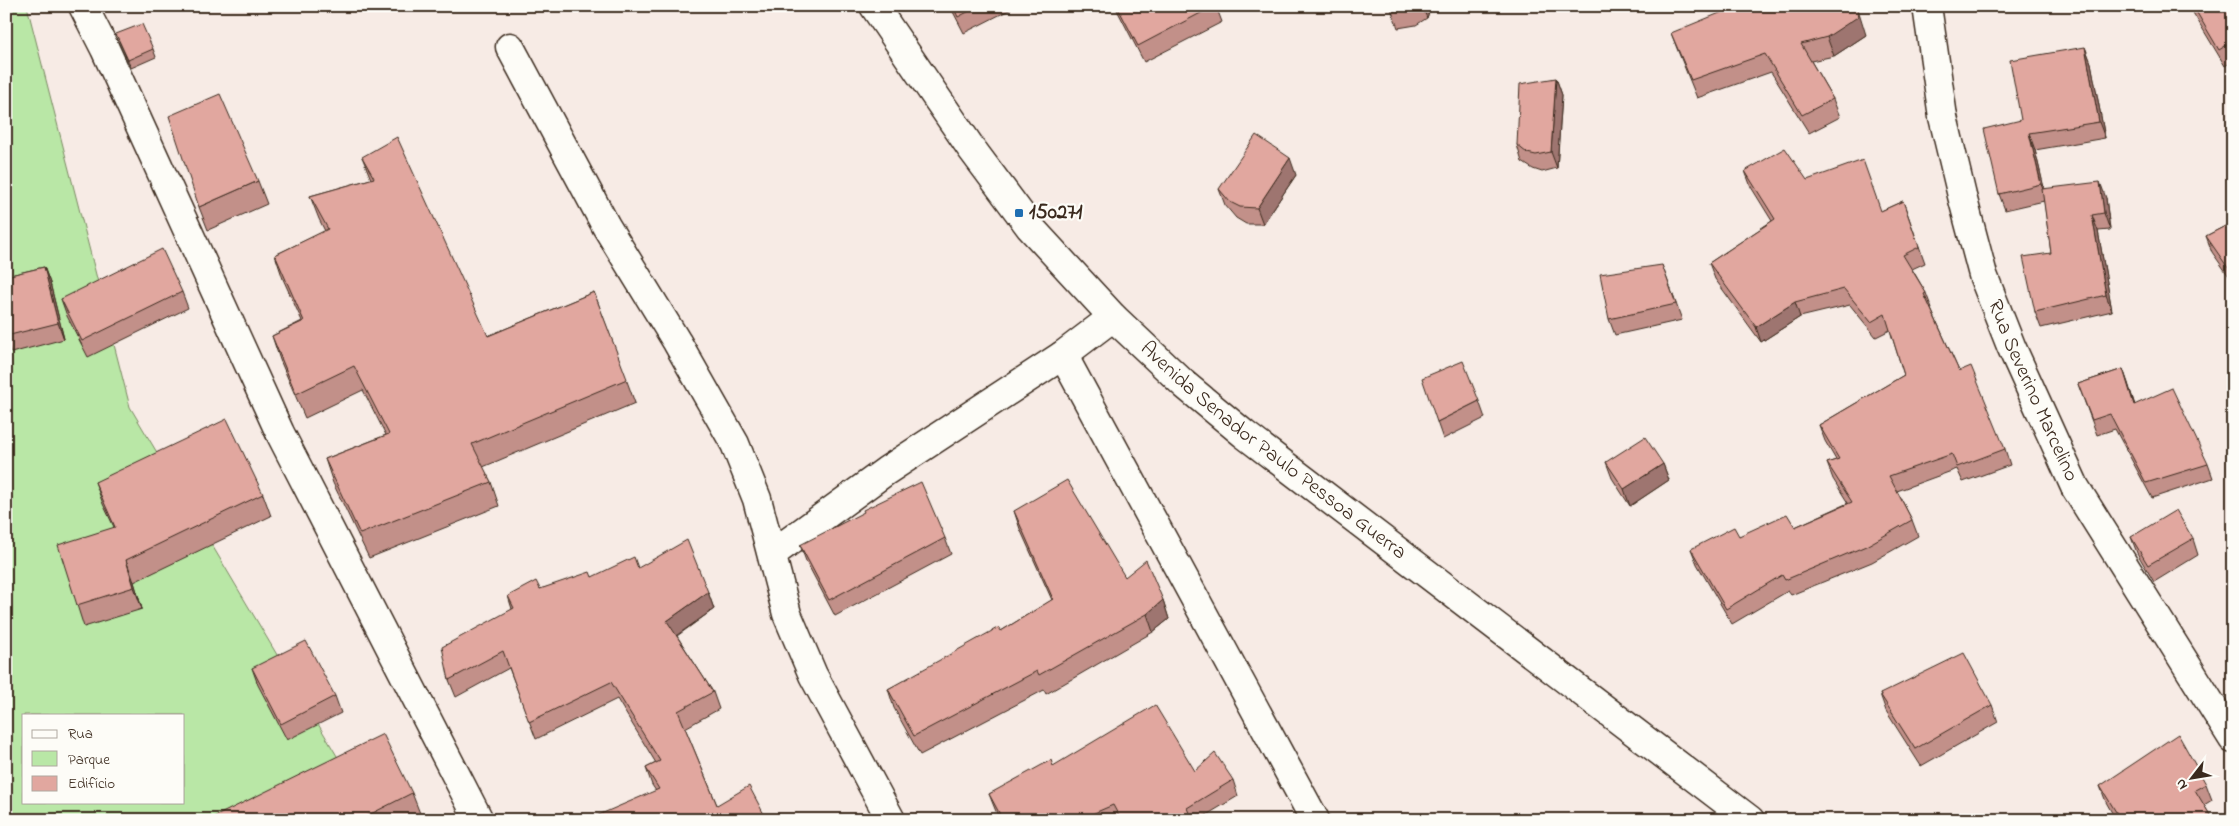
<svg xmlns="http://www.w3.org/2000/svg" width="2239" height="826" font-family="'Indie Flower',sans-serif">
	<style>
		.green { fill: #b9e7a6; stroke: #7a8862; fill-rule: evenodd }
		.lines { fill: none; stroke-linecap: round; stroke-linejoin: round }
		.street-casing { stroke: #3b2a1e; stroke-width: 31 }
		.primary-casing { stroke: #3b2a1e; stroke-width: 31 }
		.street { stroke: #fdfcf7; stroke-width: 28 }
		.primary { stroke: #fdfcf7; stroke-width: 28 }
		.wall { fill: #c29089; stroke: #3b2a1e }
		.shaded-wall { fill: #9e756f; stroke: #3b2a1e }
		.building { fill: #e1a79f; stroke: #3b2a1e }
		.poi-dot { fill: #1f6fb2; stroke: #fdfcf7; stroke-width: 2 }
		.labels { text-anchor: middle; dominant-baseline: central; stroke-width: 4.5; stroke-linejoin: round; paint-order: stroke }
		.poi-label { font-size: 21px; font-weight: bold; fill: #3b2a1e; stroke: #fdfcf7; text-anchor: start }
		.street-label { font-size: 21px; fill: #3b2a1e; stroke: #fdfcf7 }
	</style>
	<rect width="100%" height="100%" fill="#f7ebe5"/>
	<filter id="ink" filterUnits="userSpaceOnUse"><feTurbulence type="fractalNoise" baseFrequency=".02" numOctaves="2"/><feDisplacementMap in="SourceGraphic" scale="10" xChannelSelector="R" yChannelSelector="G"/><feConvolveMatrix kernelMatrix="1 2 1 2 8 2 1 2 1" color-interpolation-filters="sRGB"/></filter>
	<g filter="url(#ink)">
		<!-- green -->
		<path class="green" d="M6,6H27L130,407L375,820H6ZM24,715H184V802H24Z"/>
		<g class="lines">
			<!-- street casing -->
			<g class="street-casing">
				<g id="street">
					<path d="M83,6L105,49L280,433L479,820"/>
					<path id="s1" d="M1927,6L1943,117L1962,196L1983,275L2011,346L2075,487L2233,739"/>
					<path d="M510,47L606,226L677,342L735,444L757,499L787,614L813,675L891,820"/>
					<path d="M1063,355L1315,820"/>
					<path d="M772,554L886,471L1063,355L1113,317"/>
				</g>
			</g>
			<!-- primary casing -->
			<g class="primary-casing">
				<g id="primary">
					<path id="s2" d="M874,6L971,148L1030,227L1113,317L1185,385L1244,434L1750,820"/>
				</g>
			</g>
			<!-- street -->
			<use href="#street" class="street"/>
			<!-- primary -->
			<use href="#primary" class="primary"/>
		</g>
		<!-- wall -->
		<g class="wall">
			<path d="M950,6H1017L964,33Z"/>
			<path d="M1115,6H1216L1222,22L1144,62Z"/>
			<path d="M1390,6H1431L1427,18L1416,25L1398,28Z"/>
			<path d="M2189,6H2233V61L2225,66Z"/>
			<path d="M1671,33L1866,35L1834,56L1811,61L1833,99L1840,117L1809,133L1771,72L1697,98L1678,51Z"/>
			<path d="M116,34L153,49L156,57L131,68Z"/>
			<path d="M2085,47L2091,63L2105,138L2035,150L2044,189L2106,198L2110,230L2098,231L2112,311L2041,328L2035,312L2051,253L2044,201L2005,210L1999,194L2021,120Z"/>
			<path d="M1556,78L1562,95L1557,168L1542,172L1533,169L1522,162L1517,145Z"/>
			<path d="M362,157L488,336L594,292L635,403L483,467L491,482L499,506L369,558L333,483L325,459L386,435L363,390L305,418L280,360L272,336L302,321L283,279L275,255L325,231L319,219L310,196L371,179Z"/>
			<path d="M1745,171L1807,180L1881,211L1903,201L1925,263L1912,269L1926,293L1932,309H1931L1959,371L2005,449L2010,465L1963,482L1957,469L1897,491L1912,520L1918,536L1872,562L1791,595L1788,591L1732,624L1697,564L1691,549L1739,536L1795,527L1848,503L1833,479L1827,463L1836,460L1825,441L1819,425L1904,375L1890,330L1876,337L1850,305L1800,317L1761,342L1715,279L1709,263L1772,221L1751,187Z"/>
			<path d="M1296,175L1263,224H1246L1236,218L1225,205L1219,189Z"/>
			<path d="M258,181L267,204L208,230L199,207Z"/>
			<path d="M2233,222V282L2212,252L2206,236Z"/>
			<path d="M1662,265L1682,320L1615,335L1609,319Z"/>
			<path d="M44,267L50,283L64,339L11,353L6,340V276Z"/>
			<path d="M182,292L188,308L88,357L67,316L61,299Z"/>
			<path d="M2123,369L2135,405L2208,464L2213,478L2152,498L2115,429L2097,435L2078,384Z"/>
			<path d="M1479,401L1485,418L1443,439L1437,422Z"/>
			<path d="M1606,462L1663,464L1669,480L1630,506L1612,478Z"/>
			<path d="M95,482L263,494L271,516L134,582L142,609L84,627L77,605L114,527L103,504Z"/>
			<path d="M1014,511L1163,600L1169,619L1153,632L1046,694L1044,690L920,755L894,708L888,689L1001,631L1052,600L1020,529Z"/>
			<path d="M2131,537L2193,539L2198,555L2154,582L2137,553Z"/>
			<path d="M945,538L951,554L835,616L806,561L800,545Z"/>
			<path d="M638,568L708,592L714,609L677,636L713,692L719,709L685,728L717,805L767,820L656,791L652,785L646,768L656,763L617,699L536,739L509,668L456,697L449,680L512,609L508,596L592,577Z"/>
			<path d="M252,668L335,696L341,713L287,740L258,685Z"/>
			<path d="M1880,694L1992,705L1998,722L1921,766L1886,711Z"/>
			<path d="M1053,766L1195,771L1233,780L1238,796L1198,820H1000L995,809L989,794Z"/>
			<path d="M2206,784L2212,800L2204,805L2213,820H2116L2106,802L2100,786Z"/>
			<path d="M412,793L421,816L413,820H214Z"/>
		</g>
		<!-- shaded-wall -->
		<g class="shaded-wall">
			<path d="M1422,6H1431L1427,18Z"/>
			<path d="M1856,6H1857L1866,35L1834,56L1827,37Z"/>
			<path d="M2085,47L2091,63L2105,138L2099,122Z"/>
			<path d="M1556,78L1562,95L1557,168L1551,152Z"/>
			<path d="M2029,133L2035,150L2047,200L2041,184Z"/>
			<path d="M1290,158L1296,175L1263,224L1257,208Z"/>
			<path d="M2100,182L2106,198L2110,230L2104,213Z"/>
			<path d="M2092,215L2098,231L2112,311L2106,295Z"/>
			<path d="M44,267L50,283L64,339L58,323Z"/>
			<path d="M1795,302L1800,317L1761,342L1756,327Z"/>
			<path d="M2123,369L2128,383L2139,420L2134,405Z"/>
			<path d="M1663,464L1669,480L1630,506L1624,489Z"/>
			<path d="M126,560L134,582L142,609L134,587Z"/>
			<path d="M708,592L714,609L673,638L667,621Z"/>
			<path d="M1163,600L1169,619L1153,632L1147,614Z"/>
		</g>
		<!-- building -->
		<g class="building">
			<path d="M953,6H979L958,17Z"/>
			<path d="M1117,6H1214L1138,46Z"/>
			<path d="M1390,6H1413L1410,8L1393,11Z"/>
			<path d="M1737,6H1856L1859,16L1827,37L1801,44L1833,99L1802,115L1765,54L1691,80L1671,33Z"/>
			<path d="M2193,6H2233V41L2219,50Z"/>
			<path d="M142,24L153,49L128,60L116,34Z"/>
			<path d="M2085,47L2099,122L2029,133L2041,184L1999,194L1984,129L2021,120L2010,60Z"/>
			<path d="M1556,78L1551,152L1536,155L1527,153L1517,145L1520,84Z"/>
			<path d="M220,94L258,181L199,207L169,116Z"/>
			<path d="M1256,135L1290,158L1257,208L1240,207L1230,202L1219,189Z"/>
			<path d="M397,137L488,336L594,292L627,379L472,444L491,482L360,534L325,459L389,434L354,366L296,394L272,336L304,321L275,255L328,229L310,196L374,178L362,157Z"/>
			<path d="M1785,148L1807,180L1863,160L1881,211L1903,201L1919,247L1903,255L1926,293L1924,294L1959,371L1971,366L2005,449L1957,467L1952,454L1889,476L1912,520L1866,546L1785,580L1782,575L1726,609L1691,549L1734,527L1739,536L1787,514L1795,527L1852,502L1827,463L1839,459L1819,425L1904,375L1885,314L1871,322L1844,289L1795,302L1756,327L1709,263L1775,219L1745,171Z"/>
			<path d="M2100,182L2104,213L2092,215L2106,295L2035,312L2023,257L2051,253L2042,189Z"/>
			<path d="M2233,222V275L2206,236Z"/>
			<path d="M162,249L182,292L82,341L61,299Z"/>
			<path d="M1662,265L1676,304L1609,319L1600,274Z"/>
			<path d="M44,267L58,323L6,336V276Z"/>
			<path d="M1463,361L1479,401L1437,422L1422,378Z"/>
			<path d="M2123,369L2134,405L2172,388L2208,464L2146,483L2110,414L2092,420L2078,384Z"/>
			<path d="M227,419L263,494L126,560L134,587L77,605L58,545L115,527L95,482Z"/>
			<path d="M1645,437L1663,464L1624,489L1606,462Z"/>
			<path d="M1067,480L1125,577L1146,560L1163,600L1147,614L1039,675L1037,671L914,736L888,689L999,627L1001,631L1053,599L1014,511Z"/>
			<path d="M921,482L945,538L829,600L800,545L864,512L863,510Z"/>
			<path d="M2176,510L2193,539L2148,565L2131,537Z"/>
			<path d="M687,540L708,592L667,621L713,692L678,711L717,805L749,786L767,820H587L659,789L646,768L660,761L611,682L529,722L503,651L449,680L442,647L514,608L508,596L536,581L540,589L590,572L592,577L634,557L638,568Z"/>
			<path d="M306,641L335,696L281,724L252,668Z"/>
			<path d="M1964,653L1992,705L1915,749L1880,694Z"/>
			<path d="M1155,705L1195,771L1215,753L1233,780L1187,808L1192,820H1121L1113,805L1078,820H1003L989,794L1051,760L1053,766Z"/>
			<path d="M383,734L412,793L359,820H215L214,817Z"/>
			<path d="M2178,734L2206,784L2195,790L2213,820H2121L2100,786Z"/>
		</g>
	</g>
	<!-- markers -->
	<rect class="poi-dot" x="1014" y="208" width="10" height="10" rx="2.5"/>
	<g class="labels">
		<!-- poi labels -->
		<g class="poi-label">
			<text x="1029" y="213">150271</text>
		</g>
		<!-- street labels -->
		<g class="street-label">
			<text stroke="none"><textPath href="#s1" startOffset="401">Rua Severino Marcelino</textPath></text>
			<text stroke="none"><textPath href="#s2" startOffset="602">Avenida Senador Paulo Pessoa Guerra</textPath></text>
		</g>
	</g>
	<!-- margin -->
	<rect width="2239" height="826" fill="none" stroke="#fdfcf7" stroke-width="25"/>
	<rect x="12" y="12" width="2214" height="801" fill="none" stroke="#3b2a1e" stroke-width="2" filter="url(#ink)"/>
	<!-- legend -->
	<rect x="22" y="714" width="162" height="90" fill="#fdfcf7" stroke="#afa8a0"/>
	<rect x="32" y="730" width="25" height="8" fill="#fdfcf7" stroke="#afa8a0"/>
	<text x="68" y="738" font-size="15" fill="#3b2a1e">Rua</text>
	<rect x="32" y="751" width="25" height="15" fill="#b9e7a6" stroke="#afa8a0"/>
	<text x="68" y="764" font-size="15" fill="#3b2a1e">Parque</text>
	<rect x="32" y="776" width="25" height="15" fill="#e1a79f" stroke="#afa8a0"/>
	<text x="68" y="788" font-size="15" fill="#3b2a1e">Edifício</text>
	<!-- north arrow -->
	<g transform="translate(2192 778) rotate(239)" stroke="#fdfcf7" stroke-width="4" paint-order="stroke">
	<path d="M0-4L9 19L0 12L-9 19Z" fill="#3b2a1e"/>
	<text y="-8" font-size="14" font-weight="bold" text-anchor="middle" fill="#3b2a1e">N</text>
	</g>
</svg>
